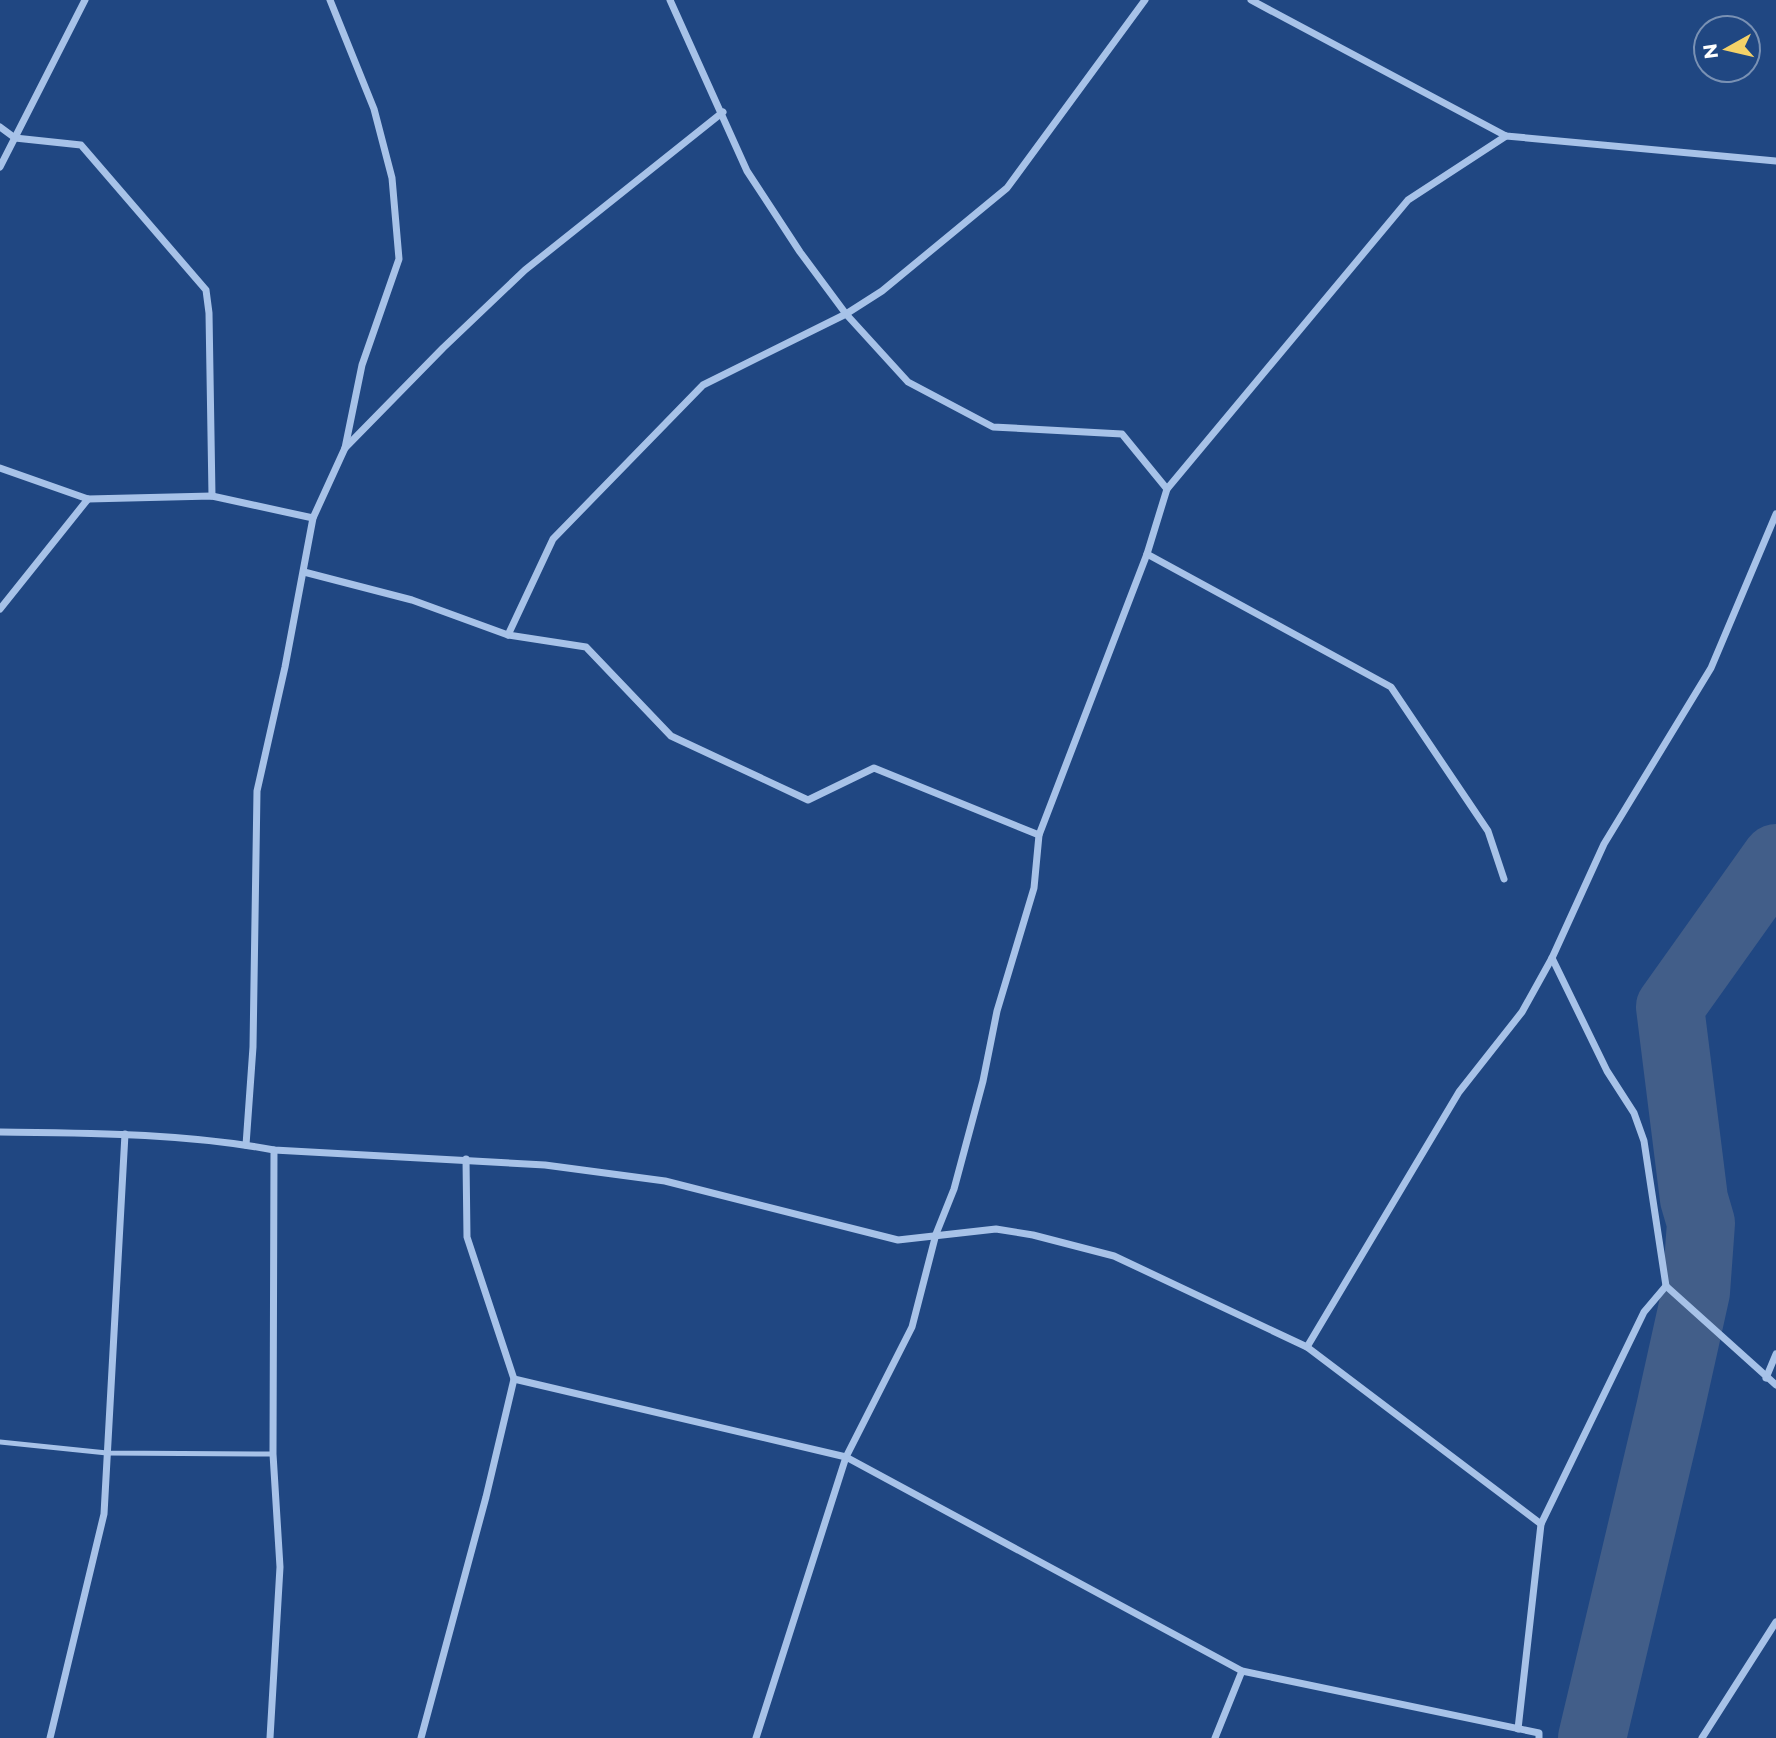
<svg xmlns="http://www.w3.org/2000/svg" width="1776" height="1738" font-family="Montserrat,sans-serif">
	<style>
		.lines { fill: none; stroke-linecap: round; stroke-linejoin: round }
		.river { stroke: #425e89; stroke-width: 68 }
		.service { stroke: #a7c2e8; stroke-width: 5 }
		.minor { stroke: #a7c2e8; stroke-width: 7 }
	</style>
	<rect width="100%" height="100%" fill="#204782"/>
	<g class="lines">
		<!-- river -->
		<path class="river" d="M1592,1738L1670,1409L1696,1292L1701,1223L1694,1199L1670,1007L1776,858"/>
		<!-- service -->
		<path class="service" d="M0,1442L107,1453L273,1454"/>
		<!-- minor -->
		<g class="minor">
			<path d="M670,0L747,171L800,252L846,314L908,382L993,427L1122,434L1167,489"/>
			<path d="M1251,0L1506,136L1776,161"/>
			<path d="M0,127L15,138L81,145L206,290L209,313L212,496"/>
			<path d="M0,167L85,0"/>
			<path d="M345,448L443,348L525,270L723,112"/>
			<path d="M0,468L88,499L212,496L313,518"/>
			<path d="M1147,554L1391,687L1488,831L1504,879"/>
			<path d="M304,572L412,600L508,635L586,647L671,736L808,800L874,768L1039,835"/>
			<path d="M0,609L88,499"/>
			<path d="M508,635L553,539L703,385L846,314L882,291L1007,188L1145,0"/>
			<path d="M1552,958L1607,1071L1634,1113L1644,1141L1666,1286L1776,1385"/>
			<path d="M0,1132C91,1133 184,1133 274,1150L545,1165L665,1181L898,1240L996,1229L1033,1235L1114,1256L1307,1347L1541,1524"/>
			<path d="M246,1145L253,1047L257,791L285,667L313,518L345,448L362,365L399,259L392,178L374,109L330,0"/>
			<path d="M1307,1347L1459,1092L1522,1012L1552,958L1604,844L1711,668L1776,514"/>
			<path d="M1766,1378L1776,1354"/>
			<path d="M514,1379L846,1457L1242,1671L1539,1733V1738"/>
			<path d="M1518,1729L1541,1524L1644,1312L1666,1286"/>
			<path d="M50,1738L104,1514L125,1134"/>
			<path d="M270,1738L280,1567L273,1454L274,1150"/>
			<path d="M421,1738L486,1497L514,1379L467,1237L466,1159"/>
			<path d="M756,1738L846,1457L912,1327L936,1234L954,1189L983,1081L997,1011L1034,888L1039,835L1147,554L1167,489L1408,200L1506,136"/>
			<path d="M1215,1738L1242,1671"/>
			<path d="M1702,1738L1776,1622"/>
		</g>
	</g>
	<!-- north arrow -->
	<g transform="translate(1727 49) rotate(262)"><circle r="33" fill="#204782" stroke="#7991b4" stroke-width="2"/>
	<path d="M0-5L12 26L0 18L-12 26Z" fill="#f5d268"/>
	<text y="-10" font-size="19" font-weight="bold" text-anchor="middle" fill="#ffffff">N</text>
	</g>
</svg>
